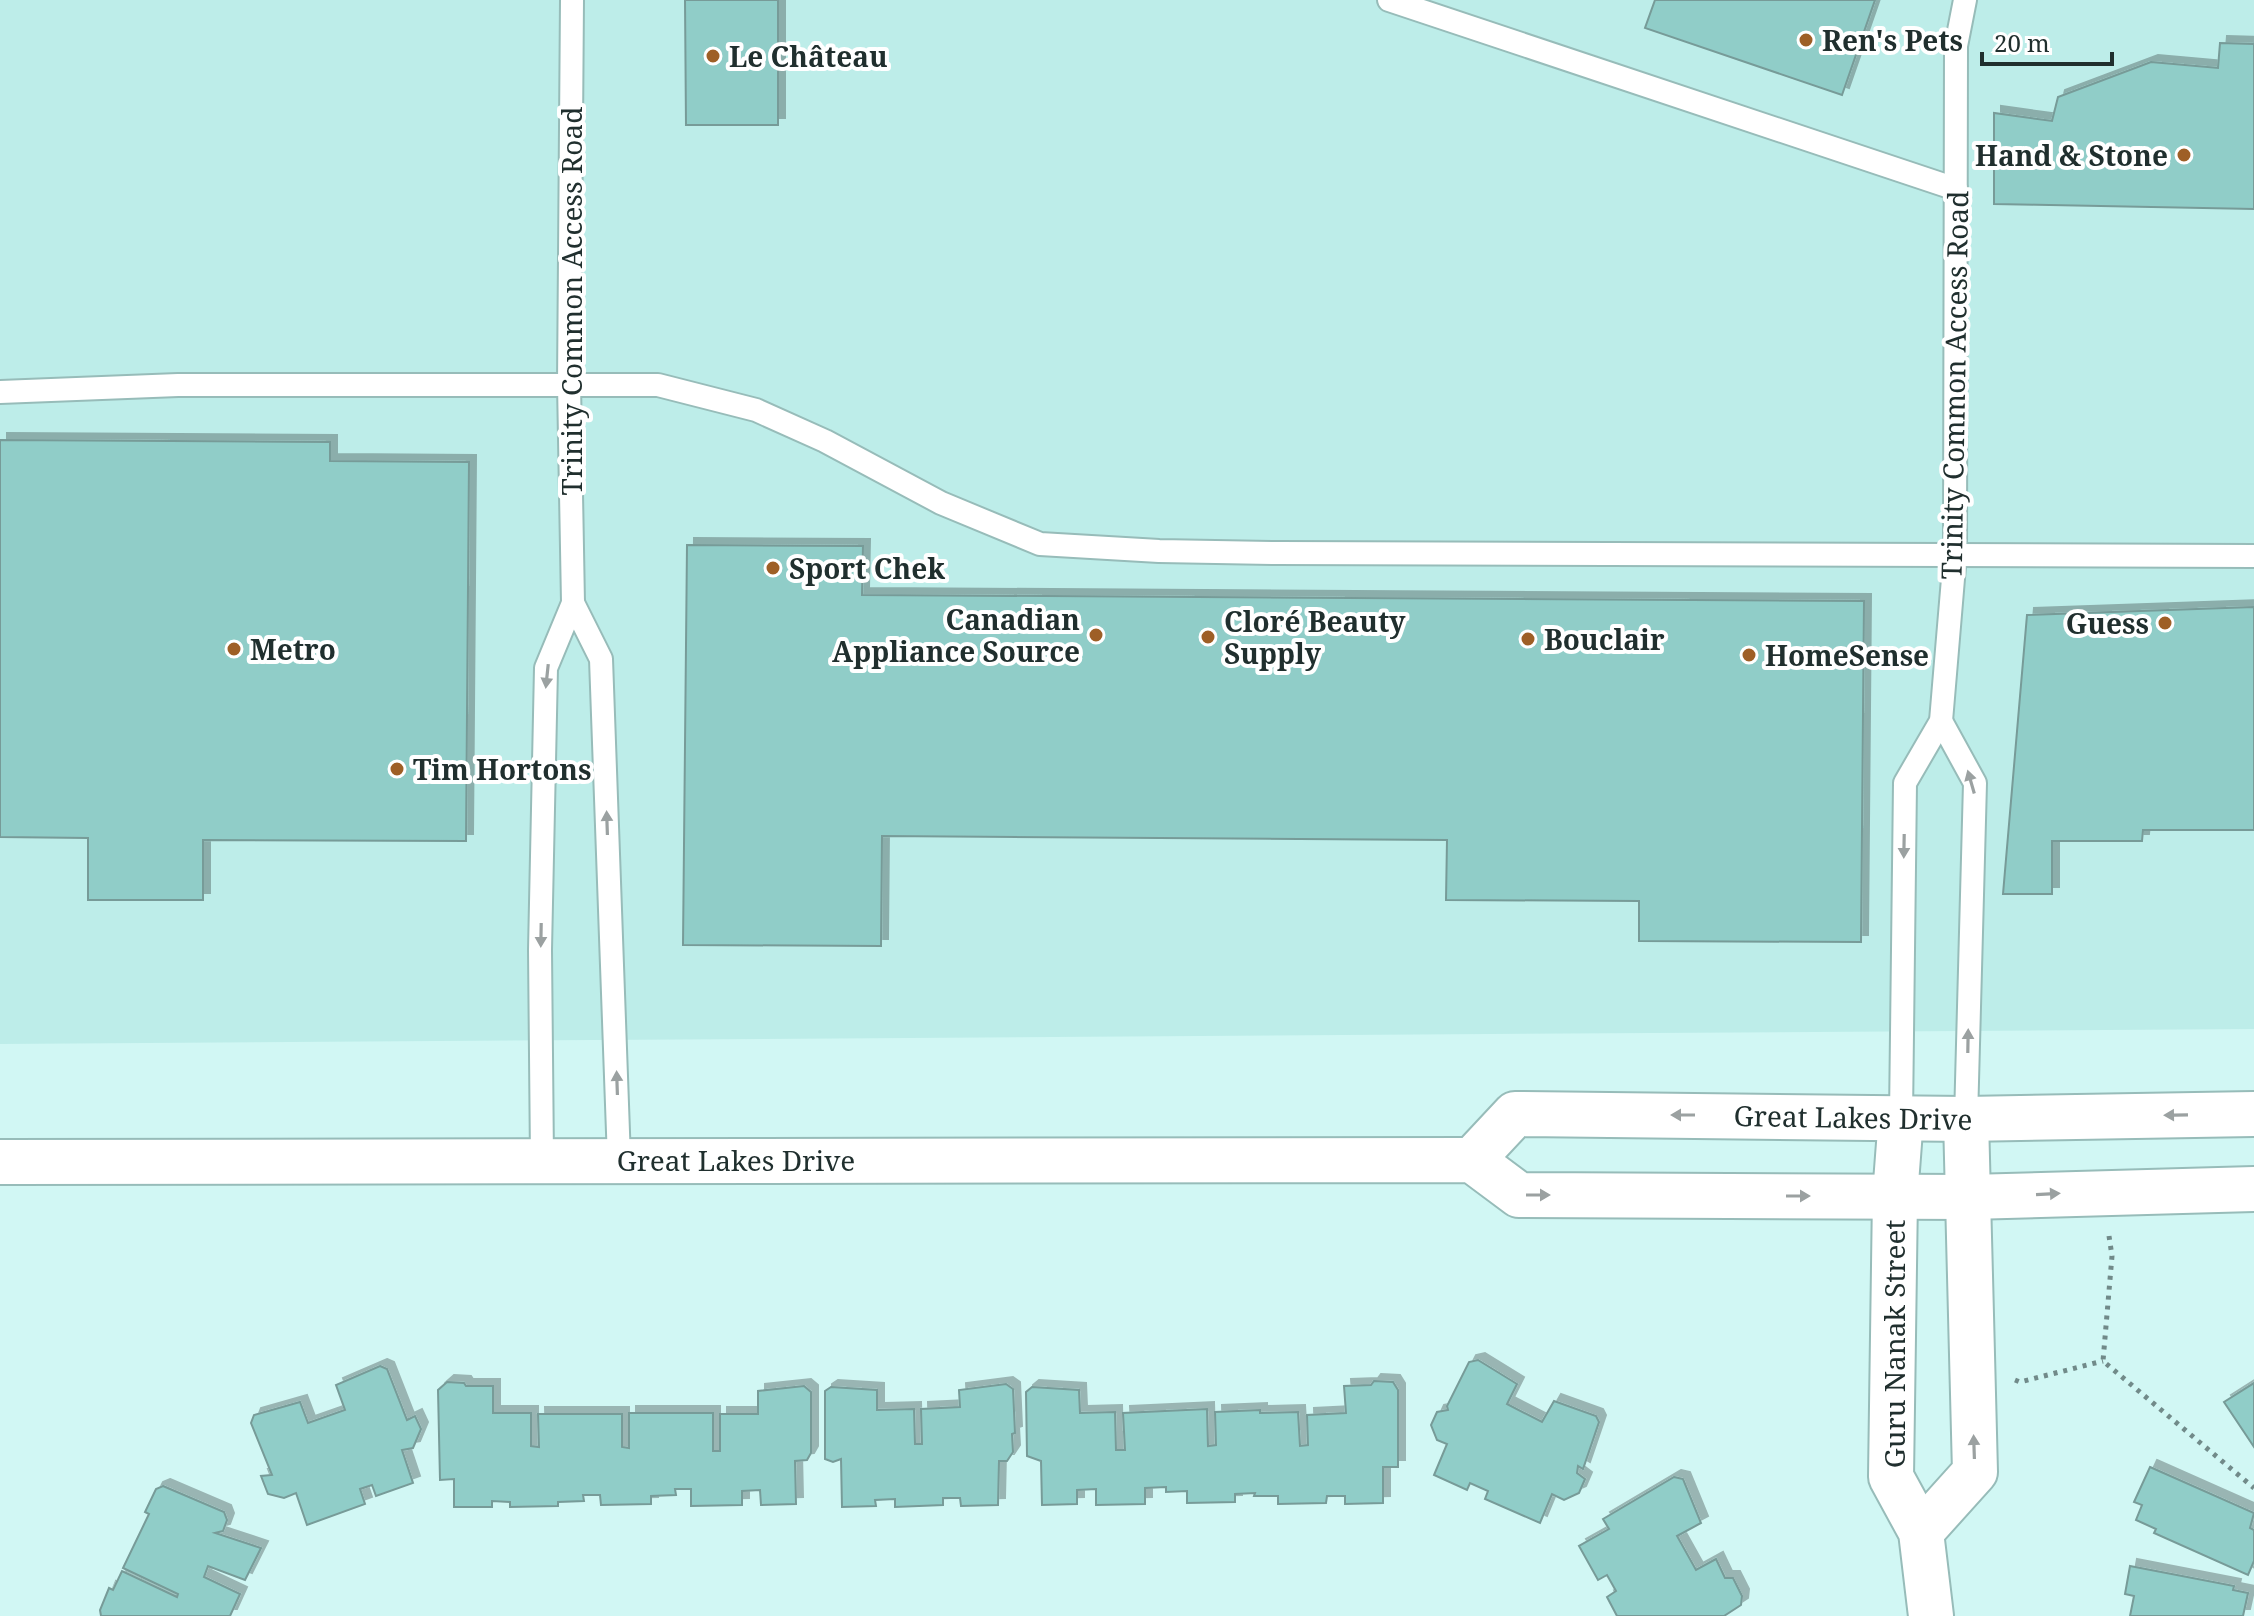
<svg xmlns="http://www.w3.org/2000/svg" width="2254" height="1616" font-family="'Noto Serif',serif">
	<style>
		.built { fill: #bdede9 }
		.building { fill: #90cdc8; stroke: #779b98; stroke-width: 2; filter: url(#shadow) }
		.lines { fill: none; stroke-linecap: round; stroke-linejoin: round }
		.service-casing { stroke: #97bcb9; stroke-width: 26 }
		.tertiary-casing { stroke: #97bcb9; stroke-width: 48 }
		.path { stroke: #718a89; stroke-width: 5; stroke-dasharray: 4 6; stroke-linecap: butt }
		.service { stroke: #fff; stroke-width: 22 }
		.tertiary { stroke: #fff; stroke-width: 44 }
		.oneway { fill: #9ba1a1 }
		.poi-dot { fill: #9e5f26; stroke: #fff; stroke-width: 3 }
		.labels { text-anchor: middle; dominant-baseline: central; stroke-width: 8; stroke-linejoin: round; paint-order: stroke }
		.poi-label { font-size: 28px; font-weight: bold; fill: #202f2e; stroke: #fff; text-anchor: start }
		.street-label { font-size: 28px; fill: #202f2e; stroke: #fff }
	</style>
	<defs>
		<filter id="shadow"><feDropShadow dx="7" dy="-7" stdDeviation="0" flood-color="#0004"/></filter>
	</defs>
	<rect width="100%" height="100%" fill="#d1f7f4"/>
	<!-- built -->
	<path class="built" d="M0,0H2254V1029L0,1044Z"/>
	<!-- building -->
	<g class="building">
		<path d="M685,0H778V125H686Z"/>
		<path d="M1655,0H1875L1842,95L1645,28Z"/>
		<path d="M2220,43L2254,44V209L1994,204V113L2052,121L2058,97L2151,62L2218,68Z"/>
		<path d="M0,440L330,442V461L469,462L466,841L203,840V900H88V838L0,837Z"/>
		<path d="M687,545L863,546L862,595L1864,601L1861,942L1639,941V901L1446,900L1447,840L882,836L881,946L683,945Z"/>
		<path d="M2254,607V830H2143L2142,841H2052V894H2003L2027,615Z"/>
		<path d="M1478,1360L1517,1384L1507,1404L1542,1422L1554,1401L1596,1416L1599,1422L1583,1469L1578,1466L1577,1473L1585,1479L1579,1493L1564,1500L1552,1494L1540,1523L1485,1499L1488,1491L1470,1483L1467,1490L1434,1475L1447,1444L1437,1440L1431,1425L1437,1412L1448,1410L1447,1406L1469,1362Z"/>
		<path d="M380,1366L387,1369L407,1420L415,1416L421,1429L413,1448L402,1450L413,1483L376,1496L372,1485L360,1489L365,1504L307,1525L296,1493L284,1498L268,1494L261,1476L272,1475L251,1423L254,1415L300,1402L308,1423L345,1410L336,1385Z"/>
		<path d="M1374,1381L1393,1382L1398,1390V1467H1383V1503L1345,1504V1496H1327L1326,1503L1278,1504V1496H1254L1255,1493L1235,1494V1502L1187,1503V1491L1166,1492V1487L1145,1488V1504L1096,1505V1489L1077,1490V1504L1042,1505L1041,1461L1027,1456L1026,1392L1032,1387L1079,1390L1080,1413L1115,1412L1116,1450H1125L1123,1413L1207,1409L1208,1446L1216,1445L1215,1412L1260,1410V1413L1298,1412L1300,1446L1308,1445L1307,1415L1346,1413L1344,1386L1371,1385Z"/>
		<path d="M447,1382L464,1383L466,1386H493V1413H531V1446L539,1447L538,1414H622V1447L629,1448V1413H713V1451H720V1414H758V1391L804,1386L811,1392V1453L807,1460L795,1461L796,1504L761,1505L760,1490L742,1491V1505L691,1506V1489H675L676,1495L651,1496V1504L601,1505L600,1495H583L584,1501L558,1502V1506L510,1507V1502L492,1501V1507H454V1479L440,1480L438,1390Z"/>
		<path d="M2254,1383V1447L2224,1402Z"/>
		<path d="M1006,1384L1013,1389L1015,1433L1012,1434L1013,1452L1007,1461H999L998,1505L961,1506L960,1498H943V1505L895,1507V1499L875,1500L876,1506L842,1507L841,1459L833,1462L825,1459V1391L831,1387L877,1390V1410L914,1409L915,1444H922L921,1409L960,1407L959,1390Z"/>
		<path d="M2150,1467L2254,1513L2250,1528L2254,1530V1561L2248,1575L2154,1533L2156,1529L2136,1520L2142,1505L2134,1502Z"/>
		<path d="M1674,1477L1683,1479L1701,1523L1677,1536L1696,1570L1716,1559L1725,1578H1733L1742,1596L1741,1605L1724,1616H1617L1607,1597L1616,1591L1607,1575L1598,1580L1579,1546L1609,1529L1603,1519Z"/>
		<path d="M163,1486L224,1512L227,1520L223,1531L215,1533L261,1548L245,1580L208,1566L204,1577L240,1594L230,1616H101L100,1610L109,1588L113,1590L122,1571L177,1597L178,1594L123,1568L149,1514L145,1512L156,1489Z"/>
		<path d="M2130,1566L2234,1586L2233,1590L2248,1593L2243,1616H2130L2134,1596L2125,1594Z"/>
	</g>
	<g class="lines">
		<!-- service casing -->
		<g class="service-casing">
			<g id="service">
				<path d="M1389,0L1956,189"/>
				<path d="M0,392L178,385H658L756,410L825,441L941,503L1040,544L1159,551L1277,553L2254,556"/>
				<path d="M573,603L601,659L619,1160"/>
				<path d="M1941,721L1975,783L1966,1119"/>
				<path d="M1901,1117L1905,783L1941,721L1955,555L1956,46L1965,0"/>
				<path d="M542,1159L540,950L546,668L573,603L569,384L572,0"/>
			</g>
		</g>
		<!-- tertiary casing -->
		<g class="tertiary-casing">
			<g id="tertiary">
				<path d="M1901,1117L1895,1196L1891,1477L1921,1532L1931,1616"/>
				<path d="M1472,1160L1515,1114L1966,1119L2254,1114"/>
				<path d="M0,1162L1472,1160L1519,1195L1970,1197L2254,1189"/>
				<path d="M1921,1532L1975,1472L1966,1119"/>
			</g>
		</g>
		<!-- path -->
		<g class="path">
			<path d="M2109,1236L2112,1256L2103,1361L2254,1488"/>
			<path d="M2015,1380L2020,1382L2103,1361"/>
		</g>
		<!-- service -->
		<use href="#service" class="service"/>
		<!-- tertiary -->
		<use href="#tertiary" class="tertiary"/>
	</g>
	<!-- one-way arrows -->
	<defs><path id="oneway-solid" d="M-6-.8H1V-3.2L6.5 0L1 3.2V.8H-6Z" transform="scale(2)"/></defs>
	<g class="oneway">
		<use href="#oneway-solid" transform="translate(547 676) rotate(96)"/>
		<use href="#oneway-solid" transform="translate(1971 782) rotate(-106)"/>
		<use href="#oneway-solid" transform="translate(607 823) rotate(-92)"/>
		<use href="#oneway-solid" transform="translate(1904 846) rotate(91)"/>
		<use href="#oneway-solid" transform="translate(541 935) rotate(91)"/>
		<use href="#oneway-solid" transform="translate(1968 1041) rotate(-89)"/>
		<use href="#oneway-solid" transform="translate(617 1083) rotate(-92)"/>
		<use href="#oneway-solid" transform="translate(1683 1115) rotate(-180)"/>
		<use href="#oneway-solid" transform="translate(2176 1115) rotate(179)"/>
		<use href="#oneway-solid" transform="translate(2048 1194) rotate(-3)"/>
		<use href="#oneway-solid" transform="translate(1538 1195)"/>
		<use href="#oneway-solid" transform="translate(1798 1196)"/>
		<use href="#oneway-solid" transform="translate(1974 1447) rotate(-92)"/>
	</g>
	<!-- markers -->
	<g class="poi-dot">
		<circle cx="1806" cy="40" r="8"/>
		<circle cx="713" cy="56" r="8"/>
		<circle cx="2184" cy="155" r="8"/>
		<circle cx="773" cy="568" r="8"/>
		<circle cx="2165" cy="623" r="8"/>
		<circle cx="1096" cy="635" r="8"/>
		<circle cx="1208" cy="637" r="8"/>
		<circle cx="1528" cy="639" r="8"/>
		<circle cx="234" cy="649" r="8"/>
		<circle cx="1749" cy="655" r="8"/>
		<circle cx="397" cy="769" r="8"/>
	</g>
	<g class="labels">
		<!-- poi labels -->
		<g class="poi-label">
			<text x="1822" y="40">Ren's Pets</text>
			<text x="729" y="56">Le Château</text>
			<text x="2168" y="155" text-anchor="end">Hand &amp; Stone</text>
			<text x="789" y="568">Sport Chek</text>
			<text x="1080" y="619" text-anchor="end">Canadian<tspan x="1080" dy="32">Appliance Source</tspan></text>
			<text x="1224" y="621">Cloré Beauty<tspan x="1224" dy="32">Supply</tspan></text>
			<text x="2149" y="623" text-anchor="end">Guess</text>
			<text x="1544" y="639">Bouclair</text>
			<text x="250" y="649">Metro</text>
			<text x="1765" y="655">HomeSense</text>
			<text x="413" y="769">Tim Hortons</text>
		</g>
		<!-- street labels -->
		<g class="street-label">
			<text transform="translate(571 301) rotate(-90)">Trinity Common Access Road</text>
			<text transform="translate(1954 385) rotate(-89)">Trinity Common Access Road</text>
			<text transform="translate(1853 1117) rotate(1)">Great Lakes Drive</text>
			<text x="736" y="1160">Great Lakes Drive</text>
			<text transform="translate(1894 1344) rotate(-90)">Guru Nanak Street</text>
		</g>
	</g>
	<!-- scale -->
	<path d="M1982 52v12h130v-12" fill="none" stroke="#202f2e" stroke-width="4"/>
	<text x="1994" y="52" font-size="24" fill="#202f2e" stroke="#ffffff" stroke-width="6" paint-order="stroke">20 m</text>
</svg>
